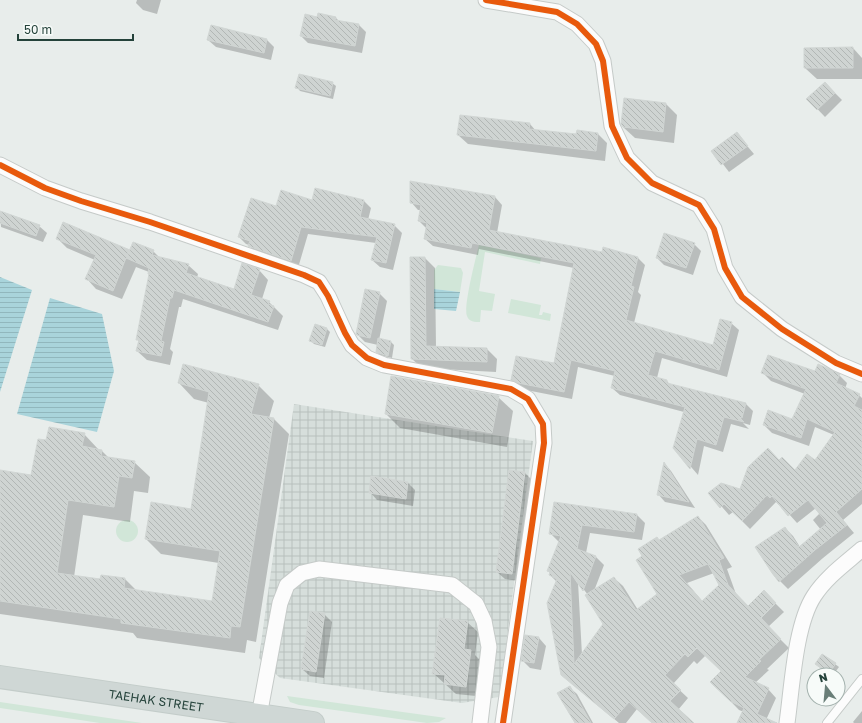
<svg xmlns="http://www.w3.org/2000/svg" width="862" height="723" font-family="'Golos Text',sans-serif">
	<style>
		.industrial { fill: url(#industrial-grid) }
		.grass { fill: #d1e6d8 }
		.water { fill: url(#water-rules) }
		.shadow { fill: #0003; fill-rule: evenodd }
		.building { fill: url(#building-back-hatch); stroke: #d1d6d4; fill-rule: evenodd }
		.lines { fill: none; stroke-linecap: round; stroke-linejoin: round }
		.service-casing { stroke: #c5cac8; stroke-width: 10 }
		.minor-casing { stroke: #c5cac8; stroke-width: 17 }
		.primary-casing { stroke: #c3ccc9; stroke-width: 24 }
		.service { stroke: #fcfcfc; stroke-width: 8 }
		.minor { stroke: #fcfcfc; stroke-width: 15 }
		.primary { stroke: #cfd7d5; stroke-width: 22 }
		.cycleway-casing { stroke: #f7fbf9; stroke-width: 8 }
		.cycleway { stroke: #e8590c; stroke-width: 6 }
		.labels { text-anchor: middle; dominant-baseline: central; stroke-width: 4; stroke-linejoin: round; paint-order: stroke }
		.street-label { font-size: 12px; fill: #24423a; stroke: #f7fbf9 }
	</style>
	<defs>
		<pattern id="industrial-grid" width="8" height="8" patternUnits="userSpaceOnUse"><rect width="8" height="8" fill="#d6dedb"/><path d="M0 4h8M4 0v8" fill="none" stroke="#b8c0bd"/></pattern>
		<pattern id="water-rules" width="6" height="5" patternUnits="userSpaceOnUse"><rect width="6" height="5" fill="#a9d4db"/><path d="M0 2.5h6" fill="none" stroke="#91b7bd"/></pattern>
		<pattern id="building-back-hatch" width="6" height="6" patternUnits="userSpaceOnUse"><rect width="6" height="6" fill="#cfd4d2"/><path d="M-1 5l2 2M0 0l6 6M5-1l2 2" fill="none" stroke="#b2b7b5"/></pattern>
	</defs>
	<rect width="100%" height="100%" fill="#e8edeb"/>
	<!-- industrial -->
	<path class="industrial" d="M294,404L533,441L499,697L462,703L280,678L259,658Z"/>
	<!-- grass -->
	<g class="grass">
		<path d="M479,245L541,258L540,264L485,252L479,291L495,294L492,311L481,310L480,322C475,322 469,322 467,316C463,307 476,257 479,245Z"/>
		<path d="M438,265L461,268L463,273L460,292L434,289V270Z"/>
		<path d="M511,299L541,305L539,315H542L543,312L551,314L550,321L508,313Z"/>
		<circle cx="127" cy="531" r="11"/>
		<path d="M287,696L446,718L439,722L427,723L299,705L290,702Z"/>
		<path d="M0,702L142,723H100L0,708Z"/>
	</g>
	<!-- water -->
	<g class="water">
		<path d="M0,277L32,290L0,392Z"/>
		<path d="M434,289L460,292L456,311L434,309Z"/>
		<path d="M50,298L102,314L114,371L97,432L17,414Z"/>
	</g>
	<!-- shadow -->
	<g class="shadow">
		<path d="M137,0H161L157,14L143,10L136,3Z"/>
		<path d="M318,18H336L339,21L359,25L366,32L362,53L308,43L301,36Z"/>
		<path d="M208,40H267L274,47L271,60L216,47Z"/>
		<path d="M853,48L862,58V79H817L805,68Z"/>
		<path d="M332,83L336,86L333,99L300,91L297,87Z"/>
		<path d="M825,83L842,100L825,117L808,99Z"/>
		<path d="M625,99L666,104L677,115L674,143L635,138L623,127Z"/>
		<path d="M530,124L536,131L577,136L598,134L607,143L605,161L468,144L458,135Z"/>
		<path d="M737,134L754,154L729,172L713,151Z"/>
		<path d="M411,182L495,197L502,205L497,233L602,254L638,258L645,265L638,292L641,295L634,323L714,346L731,323L739,330L727,377L662,358L657,378L667,381L670,385L746,404L753,411L750,425L743,423L749,429L731,424L723,452L704,446L698,475L674,447L684,412L620,395L612,388L615,376L578,367L572,399L526,390L519,387L512,379L554,365L574,268L479,249L478,255L433,246L425,239L427,229L419,221L421,210H418L411,202Z"/>
		<path d="M313,201H364L371,208L368,220L394,225L402,233L393,270L380,267L372,260L376,243L308,234L298,268L256,253L249,245L246,244L239,237L277,208Z"/>
		<path d="M0,212L39,226L47,233L43,242L1,227Z"/>
		<path d="M57,238L129,250L153,251L160,258L188,265L198,274L197,278L234,290L259,270L268,280L262,299L269,302L283,316L278,330L183,299L181,307H179L170,349L173,352L170,365L147,360L137,351L139,342L137,339L150,275L149,272L136,267L122,299L96,289L87,279L95,260L67,248Z"/>
		<path d="M694,244L701,251L693,275L664,265L657,258Z"/>
		<path d="M411,258H425L435,268L436,347L487,349L497,359L496,372L422,368L412,359Z"/>
		<path d="M379,293L387,301L379,340L391,342L394,345L392,358L380,355L377,352L378,345L365,342L358,335Z"/>
		<path d="M315,325L327,329L330,332L325,347L314,344L310,340Z"/>
		<path d="M763,373H815L839,375L847,383L845,389L859,395L862,398V504L843,520L854,533L823,558L788,589L772,573L785,528L793,536L800,547L821,530L813,520L820,513L816,508L797,523L780,504L779,505L776,502L750,529L733,512L729,515L710,493L741,490L779,461L795,472L816,461L834,435L815,427L809,446L772,433L764,425L793,420L805,394L771,381Z"/>
		<path d="M179,383L258,385L274,401L269,418L274,419L289,434L256,642L247,640L245,653L137,638L133,633L0,614V471L32,476L47,441L84,434L99,450L102,451L109,458L134,462L150,477L148,493L134,491L130,522L83,515L74,577L101,580L125,579L137,591L212,602L219,563L161,554L146,539L191,510L209,403L194,399Z"/>
		<path d="M498,397L513,411L507,447L400,428L386,414Z"/>
		<path d="M665,464L671,471L695,508L665,502L658,494Z"/>
		<path d="M510,471L525,473L532,480L520,581L505,579L497,572Z"/>
		<path d="M408,483L415,490L413,506L377,500L370,492Z"/>
		<path d="M555,503L637,515L645,523L642,540L590,533L586,553L596,557L604,565L594,591L614,578L623,586L638,610L658,594L659,541L698,517L706,525L732,567L727,569L736,594L748,607L764,592L784,612L768,627L789,648L767,669L769,670L755,683L768,689L776,698L766,720L769,723H738L744,712L739,710L712,682L722,671L706,655L697,664L694,661L673,684L688,698L678,710L692,723H653L637,709L626,723H619L571,683L557,582L550,575L551,574L548,571L559,542L550,533ZM714,573L720,586L703,602L687,583ZM578,582L588,595L604,624L582,655Z"/>
		<path d="M324,614L332,622L324,678L310,676L302,669Z"/>
		<path d="M467,622L478,632L475,655L481,661L476,696L456,694L433,673Z"/>
		<path d="M539,638L546,646L541,670L530,668L522,660Z"/>
		<path d="M823,655L839,667L833,675H831L820,667Z"/>
		<path d="M569,687L577,694L593,723H576Z"/>
		<path d="M862,711V723H854L853,722Z"/>
	</g>
	<!-- building -->
	<g class="building">
		<path d="M318,13L336,17L335,20L359,24L355,46L300,36L305,14L317,17Z"/>
		<path d="M211,25L267,39L264,53L207,40Z"/>
		<path d="M853,47V68H804V48Z"/>
		<path d="M299,74L333,82L330,96L295,88Z"/>
		<path d="M825,82L835,93L817,110L806,99Z"/>
		<path d="M624,98L666,103L663,132L623,127L621,124Z"/>
		<path d="M460,115L530,123L529,129L576,134L577,130L598,133L596,151L457,135Z"/>
		<path d="M737,132L748,146L721,165L711,151Z"/>
		<path d="M410,181L495,196L489,230L602,252L603,247L638,257L631,286L634,287L626,320L713,345L720,319L732,322L719,370L655,351L648,375L667,380V383L746,403L742,418L739,417L744,422L724,417L716,445L697,439L690,469L673,448L685,407L611,388L615,371L571,360L564,392L518,383L511,380L516,356L554,363L574,263L472,243L471,248L424,239L427,223L418,221L421,205L410,203Z"/>
		<path d="M315,188L364,200L360,217L395,224L386,263L371,260L377,237L301,227L291,261L248,246L250,241L238,237L251,198L276,206L281,190L312,200Z"/>
		<path d="M0,211L40,225L36,236L0,223Z"/>
		<path d="M63,222L130,250L127,256L133,242L154,250L152,255L189,264L186,273L234,289L242,263L260,269L251,295L270,301L268,304L274,306L268,322L174,290L172,298H170L161,341L164,342L161,356L136,351L139,340H136L149,274H148L149,268L126,258L113,291L85,279L96,255L56,239Z"/>
		<path d="M664,233L695,243L686,268L656,258Z"/>
		<path d="M410,257H425L426,346L487,348V362L411,359Z"/>
		<path d="M365,289L380,292L370,338L357,335L356,334Z"/>
		<path d="M315,324L327,328L322,345L309,341Z"/>
		<path d="M378,338L391,341L388,356L376,352Z"/>
		<path d="M768,355L815,371L818,364L840,374L836,383L860,394L854,406L862,410V489L836,512L847,525L815,550L779,582L772,573L755,547L785,527L799,547L827,523L808,500L788,516L772,496L770,498L767,495L742,521L724,504L720,508L708,493L721,483L740,489L748,467L768,448L779,460L782,457L795,470L807,454L815,460L835,432L807,419L801,438L763,425L768,410L792,419L806,389L761,373Z"/>
		<path d="M183,364L259,384L251,414L274,418L240,627L231,626L230,638L121,623V619L0,601V470L31,475L38,439L46,440L49,427L85,433L82,446L102,450L101,456L135,461L132,478L119,476L114,507L68,500L57,573L100,579L101,575L125,578L124,588L212,601L220,551L145,539L151,502L191,509L209,392L178,383Z"/>
		<path d="M391,376L499,396L492,433L385,414Z"/>
		<path d="M664,462L689,502L657,495Z"/>
		<path d="M509,470L525,472L512,574L496,572Z"/>
		<path d="M371,476L408,482L406,499L369,493Z"/>
		<path d="M554,502L637,514L634,532L582,525L577,549L596,556L583,591L570,572L574,664L603,624L585,595L614,577L636,610L657,594L636,560L642,556L638,549L657,537L659,540L698,516L724,558L719,560L728,585L748,606L764,590L776,603L761,618L781,639L759,660L761,661L745,677L769,688L757,714L777,723H737L744,708L730,701L710,682L721,671L697,648L688,657L685,654L665,675L681,690L670,701L694,723H652L629,702L614,719L561,675L547,603L557,579L549,575L550,572L547,571L561,536L549,534ZM708,564L719,585L702,601L679,575Z"/>
		<path d="M310,611L325,613L316,672L301,669Z"/>
		<path d="M440,618L468,621L464,649L471,650L466,687L444,684L445,675L432,674Z"/>
		<path d="M525,635L539,637L534,663L521,661Z"/>
		<path d="M822,654L836,663L829,674L815,664Z"/>
		<path d="M570,686L591,723H575L557,693Z"/>
	</g>
	<g class="lines">
		<!-- service casing -->
		<g class="service-casing">
			<path id="service" d="M827,723L862,679"/>
		</g>
		<!-- minor casing -->
		<g class="minor-casing">
			<g id="minor">
				<path d="M486,0L557,12L577,24L596,44L603,61L612,126L627,158L652,183L699,205L714,229L725,268L742,297L782,329L836,363L862,374"/>
				<path d="M0,165L45,188L81,201L150,222L304,275L319,282L328,296L345,333L352,345L367,358L384,365L511,389L528,399L543,424L544,443L503,723"/>
				<path d="M259,716L280,603L287,585L302,573L319,569L452,585L476,604L484,621L489,647L480,723"/>
				<path d="M787,723C792,688 795,625 814,596C826,577 846,563 862,549"/>
			</g>
		</g>
		<!-- primary casing -->
		<g class="primary-casing">
			<g id="primary">
				<path id="s1" d="M0,677L313,723"/>
			</g>
		</g>
		<!-- service -->
		<use href="#service" class="service"/>
		<!-- minor -->
		<use href="#minor" class="minor"/>
		<!-- primary -->
		<use href="#primary" class="primary"/>
		<!-- cycleway casing -->
		<g class="cycleway-casing">
			<g id="cycleway">
				<path d="M486,0L557,12L577,24L596,44L603,61L612,126L627,158L652,183L699,205L714,229L725,268L742,297L782,329L836,363L862,374"/>
				<path d="M0,165L45,188L81,201L150,222L304,275L319,282L328,296L345,333L352,345L367,358L384,365L511,389L528,399L543,424L544,443L503,723"/>
			</g>
		</g>
		<!-- cycleway -->
		<use href="#cycleway" class="cycleway"/>
	</g>
	<g class="labels">
		<!-- street labels -->
		<g class="street-label">
			<text stroke="none"><textPath href="#s1" startOffset="158">TAEHAK STREET</textPath></text>
		</g>
	</g>
	<!-- north arrow -->
	<g transform="translate(826 687) rotate(344)"><circle r="19" fill="#f7fbf9" stroke="#a3b1ad"/>
	<path d="M0-3L7 15L0 10L-7 15Z" fill="#697e78"/>
	<text y="-6" font-size="11" font-weight="bold" text-anchor="middle" fill="#24423a">N</text>
	</g>
	<!-- scale -->
	<path d="M18 34v6h115v-6" fill="none" stroke="#24423a" stroke-width="2"/>
	<text x="24" y="34" font-size="12" fill="#24423a" stroke="#f7fbf9" stroke-width="3" paint-order="stroke">50 m</text>
</svg>
